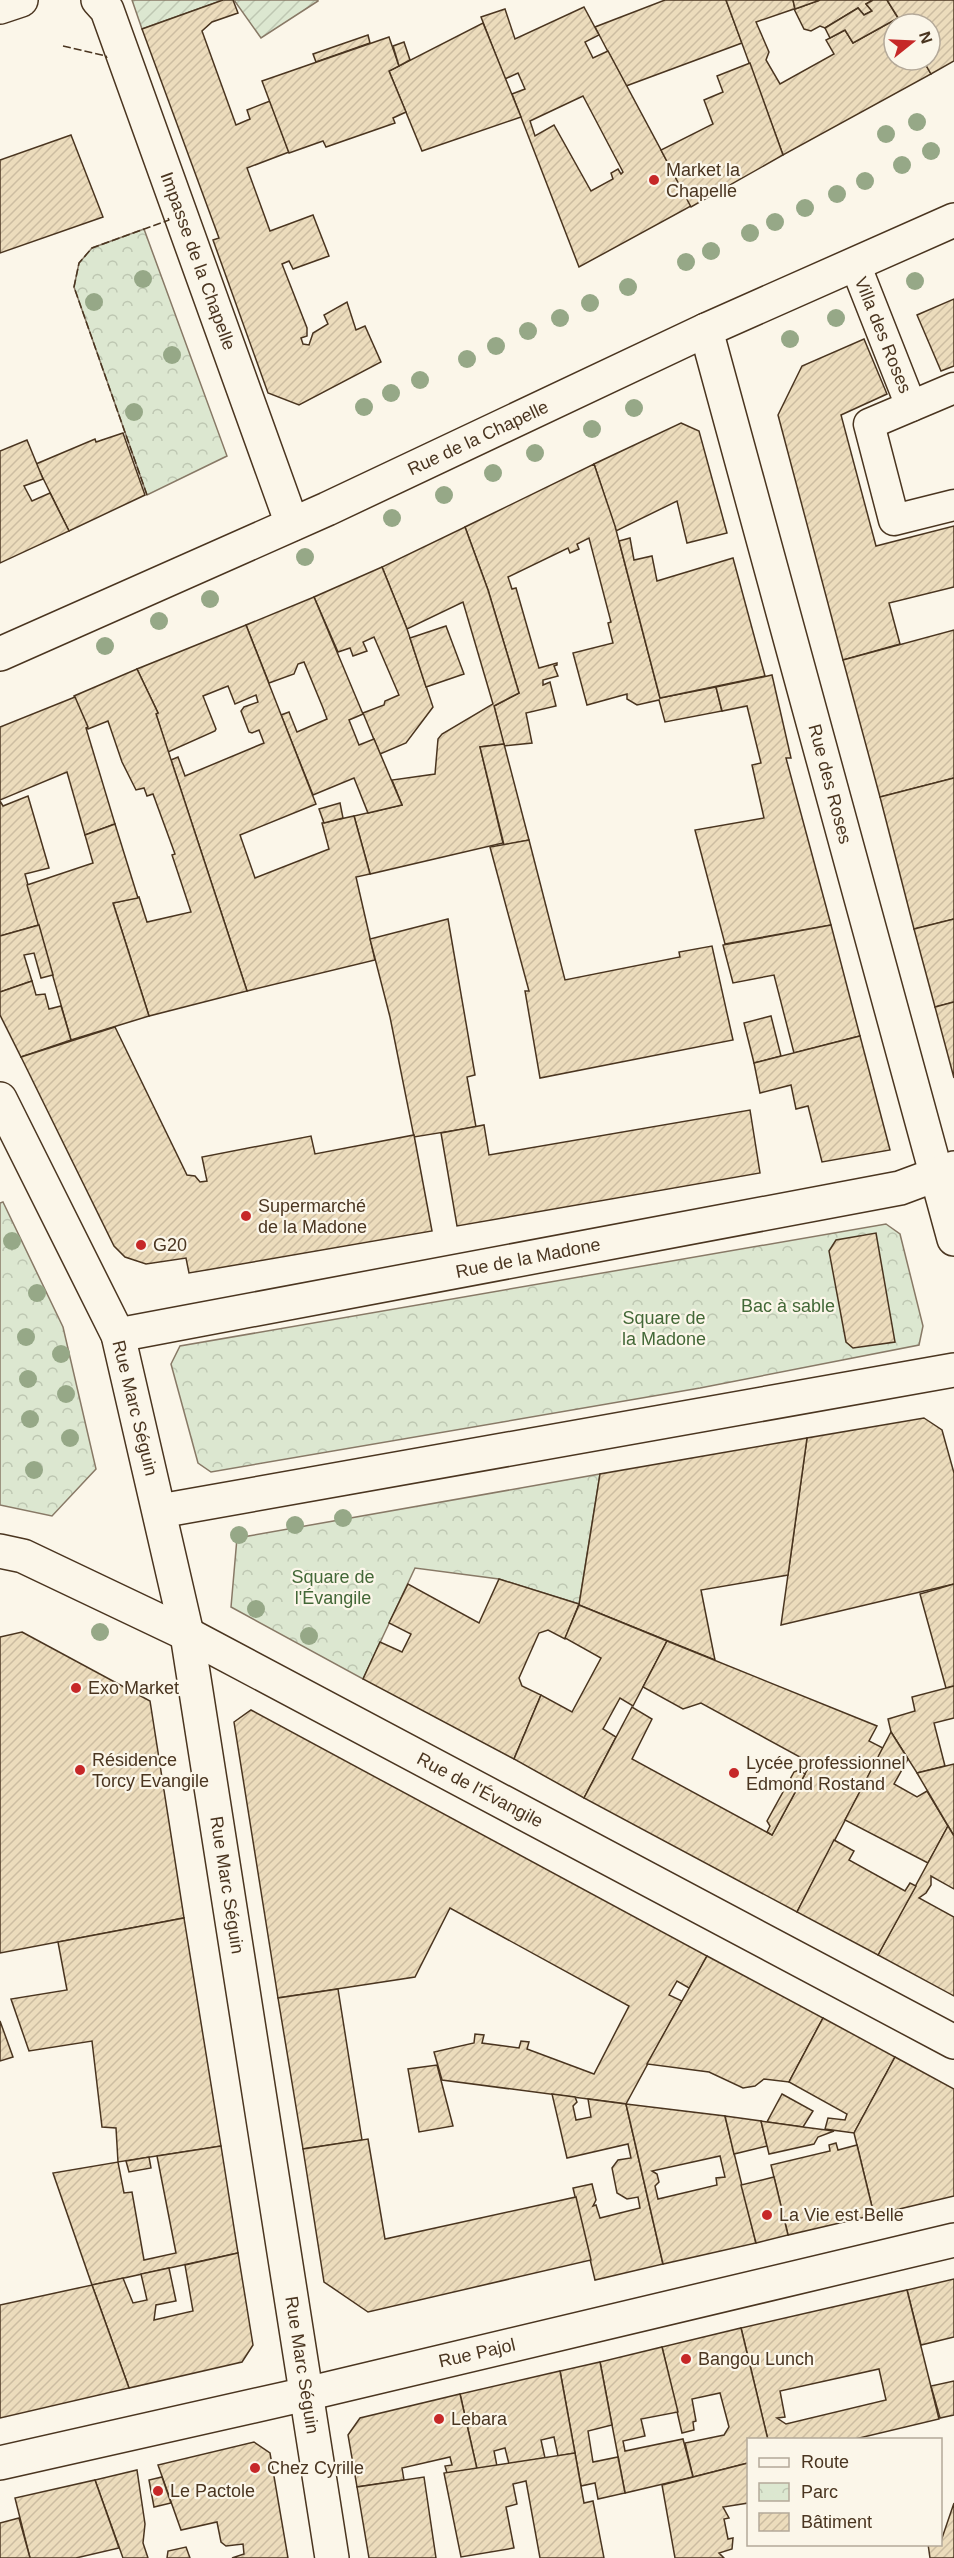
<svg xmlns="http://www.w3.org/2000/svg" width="954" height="2558" font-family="Arial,sans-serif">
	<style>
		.park { fill: url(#park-crowns); stroke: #887966; stroke-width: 1.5 }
		.garden { fill: url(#garden-furrows); stroke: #887966; stroke-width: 1.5 }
		.building { fill: url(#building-hatch); stroke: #4a3520; stroke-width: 1.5; fill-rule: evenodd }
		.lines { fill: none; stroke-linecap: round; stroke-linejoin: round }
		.pedestrian-casing { stroke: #4a3520; stroke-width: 33 }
		.minor-casing { stroke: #4a3520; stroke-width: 36 }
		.primary-casing { stroke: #4a3520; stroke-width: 36 }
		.pedestrian { stroke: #fbf6e9; stroke-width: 30 }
		.minor { stroke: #fbf6e9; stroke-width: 33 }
		.primary { stroke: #fbf6e9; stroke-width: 33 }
		.fence { stroke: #4a3520; stroke-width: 1.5; stroke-dasharray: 8 3; stroke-linecap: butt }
		.tree { fill: #96a887 }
		.poi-dot { fill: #c62828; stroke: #fbf6e9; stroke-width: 2 }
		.labels { text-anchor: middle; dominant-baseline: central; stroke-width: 4.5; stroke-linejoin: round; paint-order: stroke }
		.poi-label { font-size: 18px; fill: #4a3520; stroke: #fbf6e9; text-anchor: start }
		.street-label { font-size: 18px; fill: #4a3520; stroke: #fbf6e9 }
		.park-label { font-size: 18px; fill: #436837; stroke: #fbf6e9 }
	</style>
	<defs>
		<pattern id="park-crowns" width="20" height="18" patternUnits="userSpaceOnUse" patternTransform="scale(1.5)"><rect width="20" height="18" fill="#dce7d0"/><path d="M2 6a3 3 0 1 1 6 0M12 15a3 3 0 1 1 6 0" fill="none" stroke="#bec7b2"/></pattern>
		<pattern id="garden-furrows" width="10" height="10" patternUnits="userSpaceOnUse" patternTransform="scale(1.5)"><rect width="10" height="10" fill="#dce7d0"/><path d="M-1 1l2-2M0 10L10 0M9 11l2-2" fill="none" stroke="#bec7b2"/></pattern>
		<pattern id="building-hatch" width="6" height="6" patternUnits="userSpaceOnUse" patternTransform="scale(1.5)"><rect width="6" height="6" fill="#ecdcbc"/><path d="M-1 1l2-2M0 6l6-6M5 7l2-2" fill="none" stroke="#ccbda1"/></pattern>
	</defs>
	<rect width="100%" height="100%" fill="#fbf6e9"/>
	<!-- park -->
	<g class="park">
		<path d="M144,229L227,456L147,495L74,287L79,263L92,248Z"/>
		<path d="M3,1202L63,1327L96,1469L52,1516L0,1505V1203Z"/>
		<path d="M886,1224L900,1234L923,1326L919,1345L700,1388L211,1472L198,1463L171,1364L180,1346Z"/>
		<path d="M600,1474L579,1604L499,1579L415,1568L363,1679L231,1607L237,1538Z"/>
	</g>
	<!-- garden -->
	<g class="garden">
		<path d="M132,0H223L142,29Z"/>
		<path d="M234,0H318V1L261,38Z"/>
	</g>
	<!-- building -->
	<g class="building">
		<path d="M223,0H233L238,13L212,22L202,31L236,125L250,119L247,110L270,101L289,152L247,168L270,231L313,215L329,256L293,269L289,261L282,264L307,328V336L301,338L303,344L309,345L313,333L328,324L324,315L347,302L356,330L365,326L381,362L299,405L268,393L213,240L219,238L142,29Z"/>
		<path d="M665,0H726L742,43L626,86L595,27Z"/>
		<path d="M726,0H793L795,9L820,0H873L866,4L872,11L864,15L858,8L825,28L820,26L811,31L804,29L794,9L756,22L769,52L766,60L780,84L834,54L826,40L845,30L853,43L898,18L902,24H894V60H923L931,74L783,155Z"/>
		<path d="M793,0H820L795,9Z"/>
		<path d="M873,0H887L898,18L853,43L845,30L830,38L825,28L858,8L864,15L872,11L866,4Z"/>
		<path d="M887,0H954V61L931,74L923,60H930V24H902Z"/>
		<path d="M584,7L599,35L585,42L593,58L608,51L691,206L579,267L512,94L525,89L518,73L505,79L481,17L505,9L515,39ZM583,96L623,172L621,174L618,169L611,173L613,179L591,191L554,125L535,136L530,121Z"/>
		<path d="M483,23L521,117L422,151L389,71Z"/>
		<path d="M368,35L370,43L316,62L313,54Z"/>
		<path d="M389,37L399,66L389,71L406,112L393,118L395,123L326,147L323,141L289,153L262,81Z"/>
		<path d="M404,42L410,60L399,66L393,46Z"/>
		<path d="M750,63L783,155L691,207L661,150L713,124L704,100L723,92L717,76Z"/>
		<path d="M71,135L103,217L0,253V160Z"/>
		<path d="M954,299V366L941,371L917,315Z"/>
		<path d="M864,339L887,394L841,415L876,546L954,526V587L889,603L900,644L843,660L778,415L802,366Z"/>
		<path d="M681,423L699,431L727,533L687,543L677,501L616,531L594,464Z"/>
		<path d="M123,433L145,495L69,531L36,464L95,439L96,442Z"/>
		<path d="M27,440L43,479L24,486L32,501L50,493L69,531L0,563V451Z"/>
		<path d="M594,464L615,526L660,698L716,687L722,711L665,722L659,700L637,705L627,699V694L587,705L573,653L613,643L608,623L611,622L589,538L577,544L579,549L570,553L568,548L508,577L512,589L516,588L539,668L557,663V665L554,666L558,676L543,680V685L550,682L556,706L526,713L532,743L504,746L494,706L519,693L488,590L465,527Z"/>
		<path d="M465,527L488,590L519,693L494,706L504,744L480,747L503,843L370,874L354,816L402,805L392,780L435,774L438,739L442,734L493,704L463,602L407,629L382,567Z"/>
		<path d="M630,538L634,560L652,556L657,581L733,558L765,676L660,698L619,541Z"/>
		<path d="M382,567L407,629L433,707L406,743L380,754L363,713L384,705L385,701L399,695L374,637L363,642L367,651L353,656L350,648L338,652L314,597Z"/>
		<path d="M314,597L363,714L349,720L359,745L374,739L402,805L368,813L354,778L313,795L281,715L289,712L297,732L327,719L323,708L304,662L298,664L294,674L269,683L246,625Z"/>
		<path d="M246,625L316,804L240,835L255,878L329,849L322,823L354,816L370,874L356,877L375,960L247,991L171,760L178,757L185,776L264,743L259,730L252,733L249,732L241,711L244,707L258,702L256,695L235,704L228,686L203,696L216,729L215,731L168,752L156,714L158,713L137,669Z"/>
		<path d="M446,626L464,674L426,687L410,638Z"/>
		<path d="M954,630V778L880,797L843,660Z"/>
		<path d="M137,669L158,713L156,714L247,991L149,1016L113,903L139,897L147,922L191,912L172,855L175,854L153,794L147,796L144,788L136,790L122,762L108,721L88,729L74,696Z"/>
		<path d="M772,675L791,758H786L831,925L725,944L695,830L764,818L752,765L761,763L747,706L722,711L716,687Z"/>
		<path d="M75,697L88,727L86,728L115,824L85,835L67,772L0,800V727Z"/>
		<path d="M504,744L529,840L504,845L480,747Z"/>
		<path d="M954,778V919L914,929L880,797Z"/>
		<path d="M28,796L49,868L25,874L39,925L0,936V801L3,806Z"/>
		<path d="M340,803L343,818L324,823L319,809Z"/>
		<path d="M115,824L138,898L113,903L149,1016L71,1040L27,885L93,863L85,835Z"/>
		<path d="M529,840L565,980L680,957L679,952L712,946L733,1040L540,1078L525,991H529L490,847Z"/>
		<path d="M448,919L475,1075L467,1077L476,1127L414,1137L390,1017L370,939Z"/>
		<path d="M954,919V1002L935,1007L914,929Z"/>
		<path d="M39,925L53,975L41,978L34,953L24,955L32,981L0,992V936Z"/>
		<path d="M831,925L860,1036L794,1053L774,975L733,983L723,945Z"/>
		<path d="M32,981L36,995L45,994L49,1009L61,1006L71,1040L21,1057L0,1015V992Z"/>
		<path d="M954,1002V1078L935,1007Z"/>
		<path d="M771,1016L781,1056L754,1063L744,1023Z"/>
		<path d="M115,1027L187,1175L195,1176L200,1182L207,1181L202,1157L311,1136L315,1154L414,1135L432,1231L189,1273L186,1258L146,1264L125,1257L114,1246L21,1057Z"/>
		<path d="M860,1036L890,1150L822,1162L808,1106L796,1109L791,1085L760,1093L754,1063Z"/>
		<path d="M750,1110L760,1173L457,1226L441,1133L484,1125L489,1155Z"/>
		<path d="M876,1233L895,1342L853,1348L846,1342L829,1251L836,1240Z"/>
		<path d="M924,1418L942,1430L954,1473V1584L781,1625L807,1438Z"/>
		<path d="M807,1438L788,1575L701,1590L715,1660L579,1605L600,1474Z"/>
		<path d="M499,1579L579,1604L565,1639L548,1630L539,1633L519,1678L522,1686L541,1695L514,1759L363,1679L380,1642L402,1652L411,1634L389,1623L408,1584L479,1623Z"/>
		<path d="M954,1584V1686L946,1688L920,1594Z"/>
		<path d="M579,1605L667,1641L633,1706L620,1698L603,1729L616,1737L584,1798L514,1759L541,1695L572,1712L601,1658L565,1638Z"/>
		<path d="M22,1632L150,1701L184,1918L0,1953V1637Z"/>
		<path d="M667,1641L877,1726L869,1741L883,1748L797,1912L584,1798L632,1707L652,1719L632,1759L772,1835L805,1774L811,1763L701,1703L683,1709L643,1687Z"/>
		<path d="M954,1686V1718L934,1723L945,1766L917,1773L891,1732L888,1719L915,1711L912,1697Z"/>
		<path d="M251,1710L707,1956L689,1988L677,1981L669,1995L682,2001L626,2104L442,2080L434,2052L474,2043L475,2034L484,2035L482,2043L519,2048L521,2041L529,2042L527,2049L594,2074L629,2006L450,1908L415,1977L278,1998L234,1722Z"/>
		<path d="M891,1732L908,1759L894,1784L917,1797L927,1791L948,1826L928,1863L845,1820Z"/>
		<path d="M954,1764V1836L917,1773Z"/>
		<path d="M799,1770L805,1774L772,1835L767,1832L770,1826L767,1821L794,1772Z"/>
		<path d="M948,1826L954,1836V1889L931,1876V1885L926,1893L919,1898L954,1917V1996L878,1955Z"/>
		<path d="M834,1840L854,1851L849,1860L905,1891L910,1883L916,1886L878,1955L797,1912Z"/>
		<path d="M184,1918L221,2146L118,2162L116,2128L102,2127L92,2041L29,2051L11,1999L67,1990L58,1942Z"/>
		<path d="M707,1956L823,2018L789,2082L764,2079L755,2086L743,2088L709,2072L647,2064Z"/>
		<path d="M338,1989L362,2140L303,2149L278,1998Z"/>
		<path d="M823,2018L895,2057L854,2133L825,2129L828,2118L845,2120L847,2114L789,2082Z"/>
		<path d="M0,2021L13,2057L0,2061Z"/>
		<path d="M895,2057L954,2089V2196L874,2215L854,2133Z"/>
		<path d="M437,2065L453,2126L419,2132L408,2069Z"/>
		<path d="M552,2094L575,2097L577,2102L573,2106L576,2120L591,2117L588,2099L626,2104L663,2264L595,2280L573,2188L592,2184L596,2200L593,2206L596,2205L600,2218L640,2208L638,2197L627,2199L617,2193L612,2168L618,2160L631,2158L628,2144L567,2158Z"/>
		<path d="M782,2094L813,2111L803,2127L767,2122Z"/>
		<path d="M626,2104L725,2116L756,2243L663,2264ZM720,2156L725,2177L716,2178L717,2185L658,2199L655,2186L659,2182L657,2174L652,2171Z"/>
		<path d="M725,2116L761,2121L767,2146L734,2154Z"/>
		<path d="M761,2121L803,2127L834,2131L818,2137L814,2144L769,2154Z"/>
		<path d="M368,2139L385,2239L576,2197L591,2260L368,2312L324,2282L303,2149Z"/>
		<path d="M836,2143L838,2150L857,2145L874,2215L788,2235L771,2165L830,2151L829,2145Z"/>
		<path d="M221,2146L238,2253L92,2285L53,2173L118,2162L124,2193L132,2192L144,2260L176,2253L157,2156Z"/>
		<path d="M149,2157L151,2168L129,2172L126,2161Z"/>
		<path d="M774,2177L788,2235L756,2243L741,2185Z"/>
		<path d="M238,2253L253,2345L242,2362L129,2388L92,2285L123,2278L133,2303L147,2300L141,2274L169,2268L176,2301L156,2305L154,2320L193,2311L185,2265Z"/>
		<path d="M954,2279V2337L921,2345L907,2290Z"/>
		<path d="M92,2285L129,2388L0,2418V2305Z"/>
		<path d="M907,2290L939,2419L851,2440H768L741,2328ZM879,2369L886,2400L786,2424L777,2418L785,2417L780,2391Z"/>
		<path d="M741,2328L768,2440H748V2463L693,2477L685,2443L724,2435L729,2427L720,2393L692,2399L696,2421L693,2422L694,2430L682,2433L662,2347Z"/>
		<path d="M662,2347L678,2412L641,2419L645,2436L623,2441L625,2451L683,2439L693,2477L625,2493L600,2362Z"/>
		<path d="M600,2362L612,2425L588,2431L593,2462L618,2457L625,2493L598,2499L595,2483L581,2486L560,2371Z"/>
		<path d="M560,2371L575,2453L558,2456L554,2437L541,2440L545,2458L509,2464L505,2448L494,2451L497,2466L477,2469L460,2394Z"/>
		<path d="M954,2381V2415L940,2418L931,2386Z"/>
		<path d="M460,2394L477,2469L447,2473L445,2466L452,2465L450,2457L402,2468L404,2480L357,2487L348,2435L360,2418Z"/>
		<path d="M254,2442L270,2453L288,2558H232L244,2554L243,2544L226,2546L221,2542L217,2522L181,2530L158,2465Z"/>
		<path d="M575,2453L584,2503L593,2501L604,2558H540L526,2481L513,2484L517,2504L506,2507L514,2548L461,2557L444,2473Z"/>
		<path d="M748,2463V2503L723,2507L729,2518L724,2519L728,2539L733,2538L732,2549L719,2553L724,2558H675L662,2485Z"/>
		<path d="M137,2470L145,2524L143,2543L148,2558H123L95,2480Z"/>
		<path d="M162,2477L171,2503L154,2507L149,2480Z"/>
		<path d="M424,2477L436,2558H369L357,2487Z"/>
		<path d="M95,2480L119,2548L76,2558H30L15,2498Z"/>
		<path d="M954,2503V2558H930L928,2544H940Z"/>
		<path d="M19,2518L30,2558H0V2523Z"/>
		<path d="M186,2547L190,2558H167L168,2551Z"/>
	</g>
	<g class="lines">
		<!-- pedestrian casing -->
		<g class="pedestrian-casing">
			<g id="pedestrian">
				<path d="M855,264L911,406"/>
				<path d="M954,388L869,424L894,520L954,505"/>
			</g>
		</g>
		<!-- minor casing -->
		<g class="minor-casing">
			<g id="minor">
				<path d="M98,0L107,10L292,524"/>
				<path d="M0,7L21,0"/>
				<path d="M706,330L954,1239"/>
				<path d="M0,1099L118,1335L187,1634L332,2558"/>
				<path d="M118,1335L900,1188L954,1168"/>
				<path d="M160,1511L954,1370"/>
				<path d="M0,1551L23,1556L187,1634L954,2042"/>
				<path d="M0,2463L306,2394L954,2240"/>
			</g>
		</g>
		<!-- primary casing -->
		<g class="primary-casing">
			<path id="primary" d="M0,654L327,509L706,330L954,220"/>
		</g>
		<!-- pedestrian -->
		<use href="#pedestrian" class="pedestrian"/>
		<!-- minor -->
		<use href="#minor" class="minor"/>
		<!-- primary -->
		<use href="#primary" class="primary"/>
		<!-- fence -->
		<g class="fence">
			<path d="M63,46L106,56L107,58"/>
			<path d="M147,495L74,287L79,263L92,248L169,220L168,218"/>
		</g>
	</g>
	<!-- trees -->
	<g class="tree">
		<circle cx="917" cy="122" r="9"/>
		<circle cx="886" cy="134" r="9"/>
		<circle cx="931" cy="151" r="9"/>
		<circle cx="902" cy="165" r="9"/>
		<circle cx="865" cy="181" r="9"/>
		<circle cx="837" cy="194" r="9"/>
		<circle cx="805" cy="208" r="9"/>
		<circle cx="775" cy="222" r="9"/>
		<circle cx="750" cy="233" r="9"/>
		<circle cx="711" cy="251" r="9"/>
		<circle cx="686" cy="262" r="9"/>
		<circle cx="143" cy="279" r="9"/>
		<circle cx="915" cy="281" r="9"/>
		<circle cx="628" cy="287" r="9"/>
		<circle cx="94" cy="302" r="9"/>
		<circle cx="590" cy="303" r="9"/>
		<circle cx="560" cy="318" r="9"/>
		<circle cx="836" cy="318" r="9"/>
		<circle cx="528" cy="331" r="9"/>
		<circle cx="790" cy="339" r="9"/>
		<circle cx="496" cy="346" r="9"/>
		<circle cx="172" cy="355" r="9"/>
		<circle cx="467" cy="359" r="9"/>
		<circle cx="420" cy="380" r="9"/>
		<circle cx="391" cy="393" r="9"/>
		<circle cx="364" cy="407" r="9"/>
		<circle cx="634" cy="408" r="9"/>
		<circle cx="134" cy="412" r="9"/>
		<circle cx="592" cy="429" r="9"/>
		<circle cx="535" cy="453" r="9"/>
		<circle cx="493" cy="473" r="9"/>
		<circle cx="444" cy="495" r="9"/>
		<circle cx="392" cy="518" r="9"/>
		<circle cx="305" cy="557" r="9"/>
		<circle cx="210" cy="599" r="9"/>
		<circle cx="159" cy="621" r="9"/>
		<circle cx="105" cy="646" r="9"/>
		<circle cx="12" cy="1241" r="9"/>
		<circle cx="37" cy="1293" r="9"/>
		<circle cx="26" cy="1337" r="9"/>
		<circle cx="61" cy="1354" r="9"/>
		<circle cx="28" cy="1379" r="9"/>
		<circle cx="66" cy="1394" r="9"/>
		<circle cx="30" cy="1419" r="9"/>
		<circle cx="70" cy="1438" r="9"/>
		<circle cx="34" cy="1470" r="9"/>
		<circle cx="343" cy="1518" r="9"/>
		<circle cx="295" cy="1525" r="9"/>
		<circle cx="239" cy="1535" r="9"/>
		<circle cx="256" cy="1609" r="9"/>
		<circle cx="100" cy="1632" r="9"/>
		<circle cx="309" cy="1636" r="9"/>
	</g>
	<!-- markers -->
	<g class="poi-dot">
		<circle cx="654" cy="180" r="6"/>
		<circle cx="246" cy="1216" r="6"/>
		<circle cx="141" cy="1245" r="6"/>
		<circle cx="76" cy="1688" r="6"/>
		<circle cx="80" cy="1770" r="6"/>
		<circle cx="734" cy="1773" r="6"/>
		<circle cx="767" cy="2215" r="6"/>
		<circle cx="686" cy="2359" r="6"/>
		<circle cx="439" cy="2419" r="6"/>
		<circle cx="255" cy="2468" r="6"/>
		<circle cx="158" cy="2491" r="6"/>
	</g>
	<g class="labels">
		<!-- poi labels -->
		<g class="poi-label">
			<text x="666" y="170">Market la<tspan x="666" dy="21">Chapelle</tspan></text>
			<text x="258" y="1206">Supermarché<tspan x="258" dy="21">de la Madone</tspan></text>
			<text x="153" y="1245">G20</text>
			<text x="88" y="1688">Exo Market</text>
			<text x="92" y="1760">Résidence<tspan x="92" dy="21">Torcy Evangile</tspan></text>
			<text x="746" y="1763">Lycée professionnel<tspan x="746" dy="21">Edmond Rostand</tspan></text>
			<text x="779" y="2215">La Vie est Belle</text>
			<text x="698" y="2359">Bangou Lunch</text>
			<text x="451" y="2419">Lebara</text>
			<text x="267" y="2468">Chez Cyrille</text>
			<text x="170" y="2491">Le Pactole</text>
		</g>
		<!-- street labels -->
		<g class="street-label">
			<text transform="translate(198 261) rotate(70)">Impasse de la Chapelle</text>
			<text transform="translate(883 335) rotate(68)">Villa des Roses</text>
			<text transform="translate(478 438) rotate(-25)">Rue de la Chapelle</text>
			<text transform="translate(830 784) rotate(75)">Rue des Roses</text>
			<text transform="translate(528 1258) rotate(-11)">Rue de la Madone</text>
			<text transform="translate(135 1408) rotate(76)">Rue Marc Séguin</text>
			<text transform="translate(480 1790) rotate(28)">Rue de l'Évangile</text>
			<text transform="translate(227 1885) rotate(81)">Rue Marc Séguin</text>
			<text transform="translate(477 2353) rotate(-13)">Rue Pajol</text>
			<text transform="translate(302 2365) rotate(81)">Rue Marc Séguin</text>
		</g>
		<!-- park labels -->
		<g class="park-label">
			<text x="788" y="1306">Bac à sable</text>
			<text x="664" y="1318">Square de<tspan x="664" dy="21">la Madone</tspan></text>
			<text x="333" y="1577">Square de<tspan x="333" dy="21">l'Évangile</tspan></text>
		</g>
	</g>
	<!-- legend -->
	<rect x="747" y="2438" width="195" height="108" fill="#fbf6e9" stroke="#b4a999" stroke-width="1.5"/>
	<rect x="759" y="2458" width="30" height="9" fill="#fbf6e9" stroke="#b4a999" stroke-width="1.5"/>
	<text x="801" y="2468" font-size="18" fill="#4a3520">Route</text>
	<rect x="759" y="2483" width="30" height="18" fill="url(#park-crowns)" stroke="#b4a999" stroke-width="1.5"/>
	<text x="801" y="2498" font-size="18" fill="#4a3520">Parc</text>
	<rect x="759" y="2513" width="30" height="18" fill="url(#building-hatch)" stroke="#b4a999" stroke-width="1.5"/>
	<text x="801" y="2528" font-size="18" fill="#4a3520">Bâtiment</text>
	<!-- north arrow -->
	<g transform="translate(912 42) rotate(72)"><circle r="28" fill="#fbf6e9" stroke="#b4a999" stroke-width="1.5"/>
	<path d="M0-4.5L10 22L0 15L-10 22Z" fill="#c62828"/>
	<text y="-9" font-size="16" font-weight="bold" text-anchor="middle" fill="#4a3520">N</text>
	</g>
</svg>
